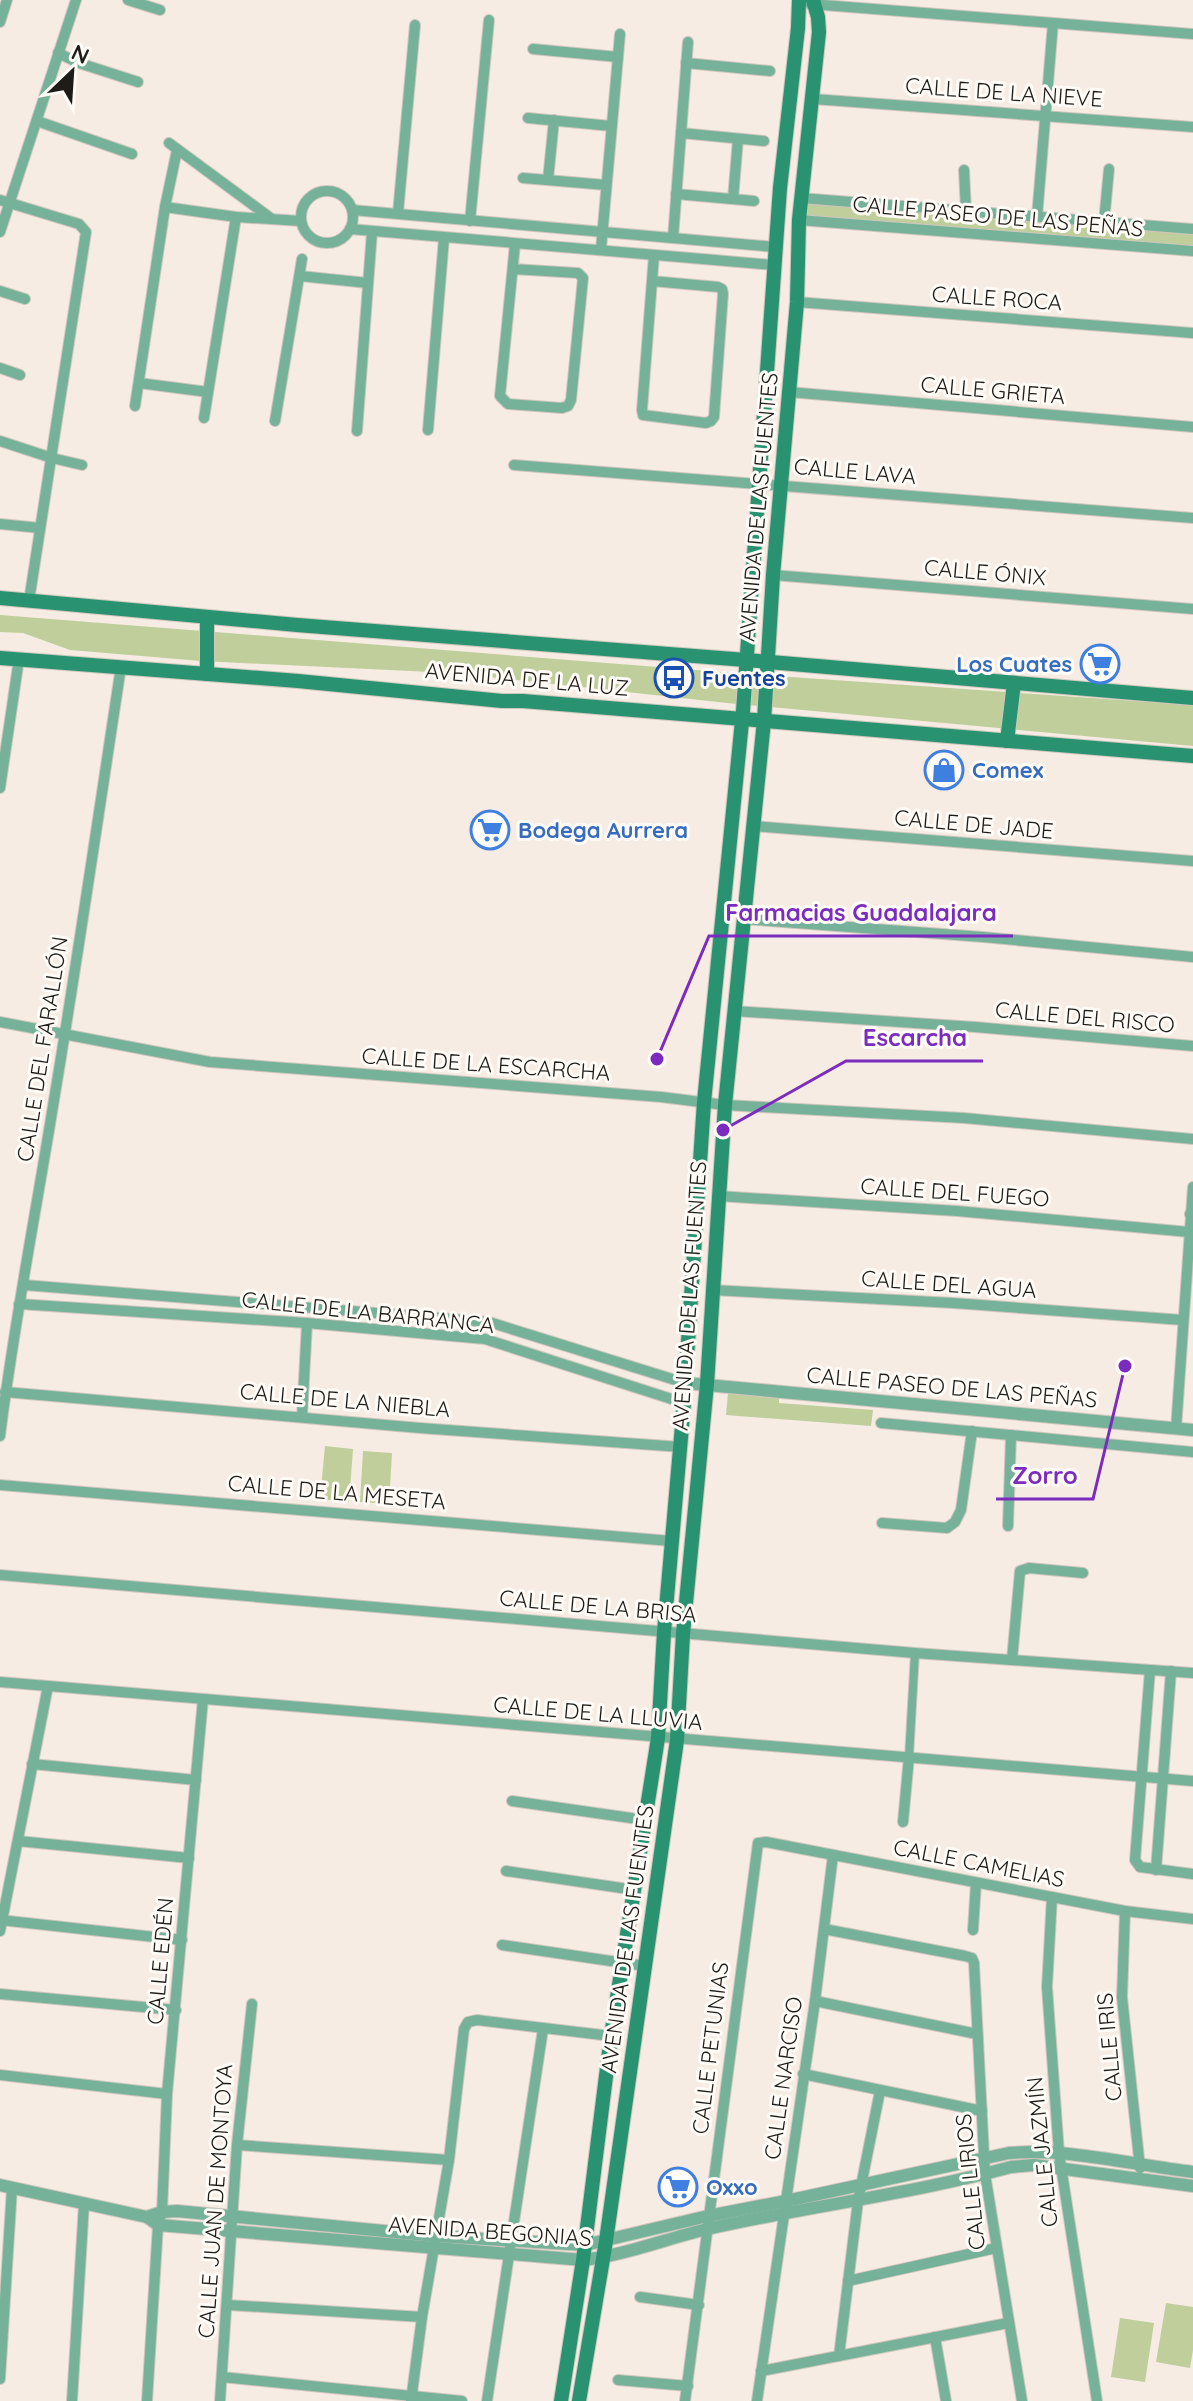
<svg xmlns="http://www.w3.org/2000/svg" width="1193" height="2401" font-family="Quicksand,sans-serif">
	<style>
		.green { fill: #bfce9a }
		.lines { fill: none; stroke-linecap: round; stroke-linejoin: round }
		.pedestrian-casing { stroke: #cfc7be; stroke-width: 10 }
		.minor-casing { stroke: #cfc7be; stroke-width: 12 }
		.tertiary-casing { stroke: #cfc7be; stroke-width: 14 }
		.secondary-casing { stroke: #cfc7be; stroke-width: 16 }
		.pedestrian { stroke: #76b299; stroke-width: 8 }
		.minor { stroke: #76b299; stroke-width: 10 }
		.tertiary { stroke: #76b299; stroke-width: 12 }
		.secondary { stroke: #299371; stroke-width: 14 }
		.labels { text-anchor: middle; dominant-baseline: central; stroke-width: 6; stroke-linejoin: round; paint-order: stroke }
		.street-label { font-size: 22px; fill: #1f1c18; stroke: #fffbf7 }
		.shop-label { font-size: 22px; font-weight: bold; fill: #366cbe; stroke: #fffbf7; text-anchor: start }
		.transit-label { font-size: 22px; font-weight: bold; fill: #164399; stroke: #fffbf7; text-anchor: start }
		.leader { fill: none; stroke: #7b2cbf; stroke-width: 3 }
		.callout-dot { fill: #7b2cbf; stroke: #fffbf7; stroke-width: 3 }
		.callout-label { font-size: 24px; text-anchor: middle; font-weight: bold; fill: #7b2cbf; stroke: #fffbf7; stroke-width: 6; stroke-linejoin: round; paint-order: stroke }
	</style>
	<rect width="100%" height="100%" fill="#f6ece3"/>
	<!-- green -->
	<g class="green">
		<path d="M808,201L1193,231V250L806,217Z"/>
		<path d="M0,615L734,673L1193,705V746L727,703L452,673L201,661L70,650L23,633L0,632Z"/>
		<path d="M728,1393L779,1396V1403L873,1410L871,1426L726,1415Z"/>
		<path d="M325,1446L353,1449L349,1502L320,1499Z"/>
		<path d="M363,1451L392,1453L389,1504L360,1502Z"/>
		<path d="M1166,2303L1193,2307V2350L1190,2368L1156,2362Z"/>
		<path d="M1120,2318L1154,2323L1145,2382L1111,2377Z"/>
	</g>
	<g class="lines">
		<!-- pedestrian casing -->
		<g class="pedestrian-casing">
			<path id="pedestrian" d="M909,1757L915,1653"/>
		</g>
		<!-- minor casing -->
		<g class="minor-casing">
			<g id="minor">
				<path d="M128,0L160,10"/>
				<path d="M810,4L1193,34"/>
				<path d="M0,22L7,0"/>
				<path d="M533,49L618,57"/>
				<path d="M58,53L79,63L138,82"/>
				<path d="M686,63L770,71"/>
				<path d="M813,99L1193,127"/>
				<path d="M528,118L611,126"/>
				<path d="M37,121L132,154"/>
				<path d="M681,133L764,141"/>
				<path d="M169,143L272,219"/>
				<path d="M964,170L966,211"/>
				<path d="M523,178L606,185"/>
				<path d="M548,180L554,120"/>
				<circle cx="327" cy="217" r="26"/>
				<path d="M676,194L754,201"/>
				<path d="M801,198L1193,229"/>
				<path d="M733,199L738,139"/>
				<path d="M0,200L79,224L86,232L29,601"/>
				<path d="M165,207L236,217L301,221"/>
				<path d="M352,210L775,247"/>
				<path d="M398,213L415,25"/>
				<path d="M1037,217L1053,23"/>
				<path d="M799,220L1193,251"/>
				<path d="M470,221L489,20"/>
				<path d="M1104,222L1109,169"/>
				<path d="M350,229L774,265"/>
				<path d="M0,232L76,0"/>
				<path d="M673,238L688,42"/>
				<path d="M601,249L620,34"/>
				<path d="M513,269L578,273L583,278L571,400L568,406L562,408L508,404L500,396L515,244"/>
				<path d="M300,276L368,283"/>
				<path d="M652,281L718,287L722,289L723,294L714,417L711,421L706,423L643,415L642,410L654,255"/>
				<path d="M0,291L25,299"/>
				<path d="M797,302L1193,333"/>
				<path d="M0,368L20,375"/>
				<path d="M139,383L208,392"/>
				<path d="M789,392L1193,427"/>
				<path d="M135,406L165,207L177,150"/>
				<path d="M204,418L236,217"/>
				<path d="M275,421L302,259"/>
				<path d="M428,430L444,238"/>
				<path d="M357,431L372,232"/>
				<path d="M0,441L52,458L82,465"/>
				<path d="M514,465L1193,518"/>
				<path d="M0,524L40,528"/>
				<path d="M773,575L1193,609"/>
				<path d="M0,788L19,659"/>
				<path d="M753,826L1193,861"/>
				<path d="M743,919L983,937L1193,957"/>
				<path d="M734,1011L975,1027L1193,1046"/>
				<path d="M0,1022L210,1062L661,1097L725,1105L964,1118L1193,1139"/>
				<path d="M718,1196L957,1211L1189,1232"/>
				<path d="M24,1285L489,1322L685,1383"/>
				<path d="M712,1290L953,1303L1183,1320"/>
				<path d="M19,1304L307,1323L485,1339L684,1403"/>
				<path d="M5,1392L420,1428L681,1447"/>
				<path d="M302,1417L307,1323"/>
				<path d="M881,1423L1193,1452"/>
				<path d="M1176,1429L1193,1187"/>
				<path d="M0,1436C14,1323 36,1212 54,1100C78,956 99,811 121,667"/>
				<path d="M0,1485L671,1541"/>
				<path d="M882,1523L947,1528L955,1522L961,1510L972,1431"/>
				<path d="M1008,1526L1011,1435"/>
				<path d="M0,1575L915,1653L1193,1673"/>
				<path d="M1012,1660L1020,1571L1029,1568L1083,1573"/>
				<path d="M1150,1670L1135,1860L1140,1867L1193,1874"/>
				<path d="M0,1682L1193,1781"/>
				<path d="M32,1764L196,1780"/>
				<path d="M512,1801L645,1820"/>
				<path d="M903,1822L909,1757"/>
				<path d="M18,1841L189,1858"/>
				<path d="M1156,1870L1171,1671"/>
				<path d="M506,1871L635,1890"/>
				<path d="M1052,1897L1047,1987L1059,2153L1097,2401"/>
				<path d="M1125,1911L1122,1997L1140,2168"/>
				<path d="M0,1920L182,1940"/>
				<path d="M824,1929L965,1956L972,1958L974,1963L985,2174L1022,2401"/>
				<path d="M973,1930L976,1883"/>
				<path d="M0,1931L48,1686"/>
				<path d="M502,1945L645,1966"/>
				<path d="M0,1994L176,2010"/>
				<path d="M815,2001L977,2034"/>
				<path d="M803,2074L982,2111"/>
				<path d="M0,2075L167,2094"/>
				<path d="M237,2145L449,2160"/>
				<path d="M848,2281L996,2248"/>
				<path d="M640,2297L699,2305"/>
				<path d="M228,2305L422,2317"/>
				<path d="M935,2337L946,2401"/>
				<path d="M839,2356L858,2201L880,2091"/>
				<path d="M761,2371L1008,2323"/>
				<path d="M222,2377L462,2401"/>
				<path d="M0,2379L12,2188"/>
				<path d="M618,2380L688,2386"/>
				<path d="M72,2401L84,2204"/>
				<path d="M147,2401L158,2225L162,2212L167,2094L203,1699"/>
				<path d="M220,2401L237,2145L252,2004"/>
				<path d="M411,2401L422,2317L449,2160L464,2029L468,2022L477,2020L611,2036"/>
				<path d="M487,2401L543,2029"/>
				<path d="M685,2401L758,1843L766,1842L1125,1911L1193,1919"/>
				<path d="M757,2401L815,2001L833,1855"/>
			</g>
		</g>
		<!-- tertiary casing -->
		<g class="tertiary-casing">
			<g id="tertiary">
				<path d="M1191,1214L1193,1215"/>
				<path d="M685,1383L1193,1430"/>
				<path d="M0,2185L147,2217L158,2225L583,2260C625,2255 665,2239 707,2229C808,2206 911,2194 1011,2167L1034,2165L1193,2186"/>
				<path d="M147,2217L162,2212L177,2211L436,2236L585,2245L708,2216L786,2201L1009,2153C1068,2148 1134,2165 1193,2172"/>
			</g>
		</g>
		<!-- secondary casing -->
		<g class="secondary-casing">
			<g id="secondary">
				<path d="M0,598L297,625L746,660L1193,698"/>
				<path d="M0,658L298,681L502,701H523L1193,756"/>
				<path d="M207,674V617"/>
				<path d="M1007,741L1014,683"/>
				<path d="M561,2401L583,2260L611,2036L658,1738L664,1632L684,1403L704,1102L743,711L780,188L798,28L799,0"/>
				<path d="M579,2401L606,2241L677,1740L683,1634L707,1384L725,1105L764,721L773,575L797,302L799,220L819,32L818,17L813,0"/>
			</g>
		</g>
		<!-- pedestrian -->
		<use href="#pedestrian" class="pedestrian"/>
		<!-- minor -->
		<use href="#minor" class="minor"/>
		<!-- tertiary -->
		<use href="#tertiary" class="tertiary"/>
		<!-- secondary -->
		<use href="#secondary" class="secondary"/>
	</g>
	<!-- icons -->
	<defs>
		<g id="supermarket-ring" transform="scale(2)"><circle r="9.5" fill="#fffbf7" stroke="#3f7fe0" stroke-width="1.5"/><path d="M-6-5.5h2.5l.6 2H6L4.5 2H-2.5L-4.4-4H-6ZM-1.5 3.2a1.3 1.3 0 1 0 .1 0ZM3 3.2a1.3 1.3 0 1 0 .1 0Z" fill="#3f7fe0"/></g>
		<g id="bus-ring" transform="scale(2)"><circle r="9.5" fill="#fffbf7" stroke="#1a4fb4" stroke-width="1.5"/><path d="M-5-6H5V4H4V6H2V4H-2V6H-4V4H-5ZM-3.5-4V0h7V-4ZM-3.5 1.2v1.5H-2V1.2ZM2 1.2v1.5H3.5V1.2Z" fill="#1a4fb4"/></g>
		<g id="shop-ring" transform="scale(2)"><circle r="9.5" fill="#fffbf7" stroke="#3f7fe0" stroke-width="1.5"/><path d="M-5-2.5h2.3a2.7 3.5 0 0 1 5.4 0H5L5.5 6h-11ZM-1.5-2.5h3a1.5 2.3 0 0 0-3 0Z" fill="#3f7fe0"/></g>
	</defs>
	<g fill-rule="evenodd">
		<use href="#supermarket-ring" x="1100" y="664"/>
		<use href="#bus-ring" x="674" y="678"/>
		<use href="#shop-ring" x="944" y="770"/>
		<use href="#supermarket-ring" x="490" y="830"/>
		<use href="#supermarket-ring" x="678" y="2187"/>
	</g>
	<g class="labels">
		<!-- street labels -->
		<g class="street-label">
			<text transform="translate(1004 92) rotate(4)">CALLE DE LA NIEVE</text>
			<text transform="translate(998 216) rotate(5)">CALLE PASEO DE LAS PEÑAS</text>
			<text transform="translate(997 298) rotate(4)">CALLE ROCA</text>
			<text transform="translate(993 390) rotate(5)">CALLE GRIETA</text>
			<text transform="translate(855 471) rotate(5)">CALLE LAVA</text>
			<text transform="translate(758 507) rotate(-85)">AVENIDA DE LAS FUENTES</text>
			<text transform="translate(985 572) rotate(5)">CALLE ÓNIX</text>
			<text transform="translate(527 679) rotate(5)">AVENIDA DE LA LUZ</text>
			<text transform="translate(974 824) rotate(5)">CALLE DE JADE</text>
			<text transform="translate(1085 1017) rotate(5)">CALLE DEL RISCO</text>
			<text transform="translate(42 1049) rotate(-81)">CALLE DEL FARALLÓN</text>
			<text transform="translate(486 1064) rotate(4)">CALLE DE LA ESCARCHA</text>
			<text transform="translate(955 1192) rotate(4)">CALLE DEL FUEGO</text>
			<text transform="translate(949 1284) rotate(4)">CALLE DEL AGUA</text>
			<text transform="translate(689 1296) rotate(-86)">AVENIDA DE LAS FUENTES</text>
			<text transform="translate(368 1312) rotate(6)">CALLE DE LA BARRANCA</text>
			<text transform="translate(952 1387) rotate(5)">CALLE PASEO DE LAS PEÑAS</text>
			<text transform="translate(345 1400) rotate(5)">CALLE DE LA NIEBLA</text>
			<text transform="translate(337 1492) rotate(5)">CALLE DE LA MESETA</text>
			<text transform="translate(598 1606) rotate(5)">CALLE DE LA BRISA</text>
			<text transform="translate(598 1713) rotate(5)">CALLE DE LA LLUVIA</text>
			<text transform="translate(979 1863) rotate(11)">CALLE CAMELIAS</text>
			<text transform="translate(627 1939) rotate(-82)">AVENIDA DE LAS FUENTES</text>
			<text transform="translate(160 1961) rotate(-85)">CALLE EDÉN</text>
			<text transform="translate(1109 2047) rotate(-95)">CALLE IRIS</text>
			<text transform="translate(710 2048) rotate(-83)">CALLE PETUNIAS</text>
			<text transform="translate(783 2078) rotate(-82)">CALLE NARCISO</text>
			<text transform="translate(1042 2152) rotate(-96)">CALLE JAZMÍN</text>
			<text transform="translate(970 2182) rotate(-96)">CALLE LIRIOS</text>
			<text transform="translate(215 2201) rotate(-86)">CALLE JUAN DE MONTOYA</text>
			<text transform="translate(490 2231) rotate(4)">AVENIDA BEGONIAS</text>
		</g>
		<!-- shop labels -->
		<g class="shop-label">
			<text x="1072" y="664" text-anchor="end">Los Cuates</text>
			<text x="972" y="770">Comex</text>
			<text x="518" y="830">Bodega Aurrera</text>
			<text x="706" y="2187">Oxxo</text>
		</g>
		<!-- transit labels -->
		<g class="transit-label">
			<text x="702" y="678">Fuentes</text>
		</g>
	</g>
	<!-- callouts -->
	<path class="leader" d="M657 1059L709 936H1013M723 1130L846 1061H983M1125 1366L1093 1499H996"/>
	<g class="callout-dot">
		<circle cx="657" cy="1059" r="8"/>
		<circle cx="723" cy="1130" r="8"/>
		<circle cx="1125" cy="1366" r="8"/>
	</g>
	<g class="callout-label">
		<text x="861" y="921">Farmacias Guadalajara</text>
		<text x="915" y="1046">Escarcha</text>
		<text x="1045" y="1484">Zorro</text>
	</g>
	<!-- north arrow -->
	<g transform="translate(72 72) rotate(25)" stroke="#fffbf7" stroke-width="6" paint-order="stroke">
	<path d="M0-6L14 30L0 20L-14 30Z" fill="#1f1c18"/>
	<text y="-12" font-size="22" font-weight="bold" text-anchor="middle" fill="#1f1c18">N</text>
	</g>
</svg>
